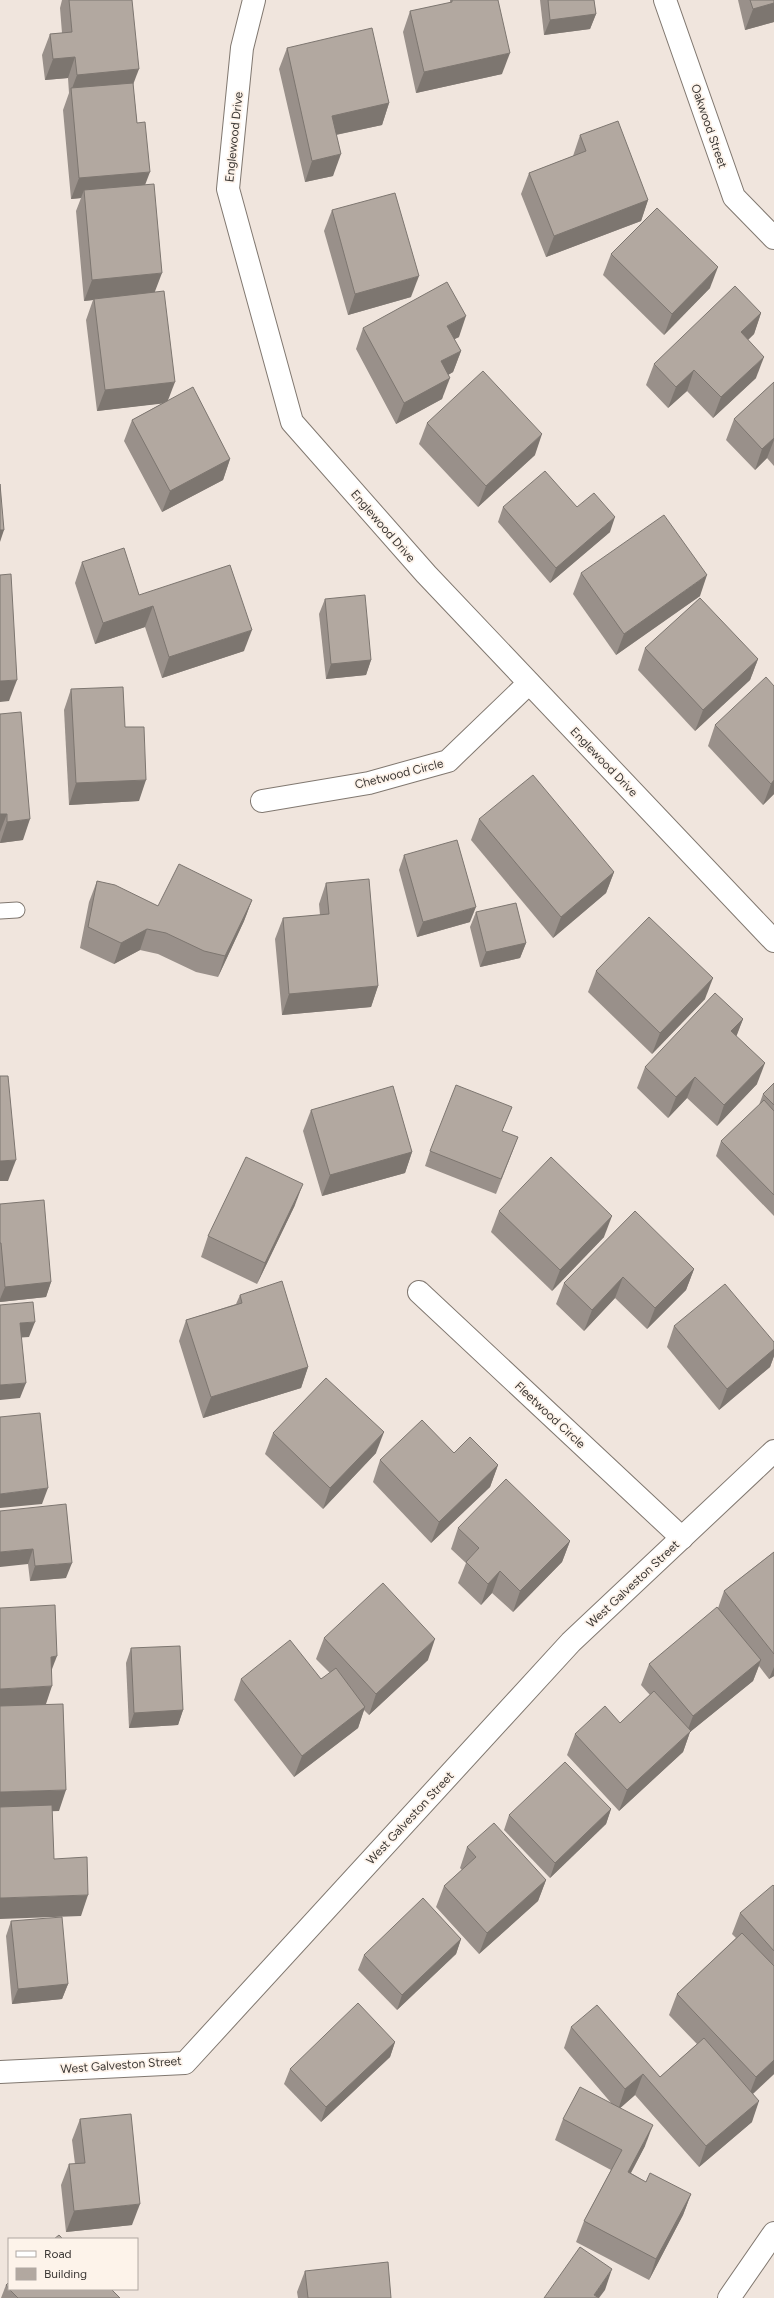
<svg xmlns="http://www.w3.org/2000/svg" width="774" height="2298" font-family="Figtree,sans-serif">
	<style>
		.lines { fill: none; stroke-linecap: round; stroke-linejoin: round }
		.lane-casing { stroke: #817870; stroke-width: 17 }
		.street-casing { stroke: #817870; stroke-width: 24 }
		.lane { stroke: #fff; stroke-width: 15 }
		.street { stroke: #fff; stroke-width: 22 }
		.wall { fill: #99908a }
		.shaded-wall { fill: #7d7670 }
		.building { fill: #b2a8a0; stroke: #7d7670 }
		.labels { text-anchor: middle; dominant-baseline: central; stroke-width: 3.5; stroke-linejoin: round; paint-order: stroke }
		.street-label { font-size: 12px; fill: #3c3835; stroke: #fdf3ea }
	</style>
	<rect width="100%" height="100%" fill="#f0e5dd"/>
	<g class="lines">
		<!-- lane casing -->
		<g class="lane-casing">
			<path id="lane" d="M0,911L17,910"/>
		</g>
		<!-- street casing -->
		<g class="street-casing">
			<g id="street">
				<path d="M254,0L242,48L228,189L292,422L426,574L774,941"/>
				<path d="M665,0L734,197L774,238"/>
				<path d="M262,801L369,783L448,761L529,683"/>
				<path d="M419,1292L682,1538"/>
				<path d="M0,2072L185,2063L571,1642L774,1451"/>
				<path d="M729,2298L774,2233"/>
			</g>
		</g>
		<!-- lane -->
		<use href="#lane" class="lane"/>
		<!-- street -->
		<use href="#street" class="street"/>
	</g>
	<!-- wall -->
	<g class="wall">
		<path d="M62,0H132L133,84L137,123L145,185L155,292L168,401L230,459L223,480L162,512L124,441L132,420L163,403L97,411L86,320L93,300L84,301L76,211L81,198L71,199L63,110L69,93L68,78L45,80L42,55L50,34L62,33L60,8Z"/>
		<path d="M450,0H498L502,74L416,93L403,32L410,11L450,3Z"/>
		<path d="M540,0H594L596,14L590,29L544,35Z"/>
		<path d="M738,0H774V22L745,30Z"/>
		<path d="M287,48L389,103L382,125L336,135L333,176L305,182L279,69Z"/>
		<path d="M580,135L648,200L641,221L546,257L521,194L529,173L573,156Z"/>
		<path d="M332,210L411,297L348,315L324,231Z"/>
		<path d="M611,254L710,288L664,335L603,275Z"/>
		<path d="M761,313L754,334L748,340L756,378L713,418L687,391L668,408L646,385L654,364Z"/>
		<path d="M363,328L459,337L454,339L461,351L453,372L448,375L442,399L396,424L356,349Z"/>
		<path d="M774,382V466L767,458L755,470L726,440L734,419Z"/>
		<path d="M427,423L535,455L478,507L419,444Z"/>
		<path d="M503,507H577L610,532L550,583L498,522Z"/>
		<path d="M82,562L139,595L244,651L162,678L145,627L95,644L75,583Z"/>
		<path d="M581,573L700,596L616,655L573,594Z"/>
		<path d="M325,599L371,660L366,675L326,679L319,614Z"/>
		<path d="M645,648L758,659L750,680L695,731L638,670Z"/>
		<path d="M774,686V794L763,805L708,746L715,725Z"/>
		<path d="M71,689L125,727L139,801L69,805L64,710Z"/>
		<path d="M0,714L23,840L0,843Z"/>
		<path d="M479,819L614,872L606,893L553,938L471,840Z"/>
		<path d="M404,855L470,922L417,937L399,870Z"/>
		<path d="M97,881L158,906L252,900L244,921L218,977L196,972L158,954L140,950L114,964L80,948L89,902Z"/>
		<path d="M326,883L378,986L371,1007L282,1015L275,939L283,918L320,915L319,904Z"/>
		<path d="M476,912L526,943L520,958L480,967L470,927Z"/>
		<path d="M596,971L705,999L652,1054L588,992Z"/>
		<path d="M743,1019L736,1036L757,1084L717,1126L687,1098L668,1118L637,1088L645,1067Z"/>
		<path d="M774,1083V1216L716,1156L721,1141L759,1105L763,1094Z"/>
		<path d="M311,1110L412,1152L405,1173L322,1196L303,1131Z"/>
		<path d="M518,1137L496,1194L425,1166L430,1151Z"/>
		<path d="M0,1204L51,1282L46,1297L0,1302Z"/>
		<path d="M295,1205L257,1284L201,1257L208,1236Z"/>
		<path d="M499,1211L604,1237L552,1291L491,1232Z"/>
		<path d="M694,1269L686,1290L647,1329L615,1298L584,1331L556,1304L564,1283Z"/>
		<path d="M240,1295L308,1367L301,1388L203,1418L179,1341L186,1320L236,1304Z"/>
		<path d="M674,1326L774,1342V1356L770,1367L719,1410L667,1347Z"/>
		<path d="M273,1433L376,1453L323,1509L265,1454Z"/>
		<path d="M454,1453L498,1465L490,1487L431,1543L373,1482L380,1460Z"/>
		<path d="M0,1511L66,1578L30,1581L28,1564Z"/>
		<path d="M458,1528L570,1541L562,1562L513,1612L492,1593L481,1605L458,1583L466,1563L451,1549Z"/>
		<path d="M774,1552V1676L769,1679L759,1666L753,1681L690,1732L683,1752L619,1811L567,1755L575,1734L620,1723L650,1695L641,1685L649,1664L718,1608L724,1591Z"/>
		<path d="M324,1638L428,1660L369,1715L364,1710L358,1728L294,1777L234,1700L241,1679H321L330,1673L316,1659Z"/>
		<path d="M131,1648L183,1710L178,1725L129,1728L126,1663Z"/>
		<path d="M611,1809L606,1824L550,1878L504,1830L509,1815Z"/>
		<path d="M467,1847L546,1880L538,1901L479,1954L436,1907L444,1886L462,1870L460,1868Z"/>
		<path d="M774,1886V2074L753,2094L752,2122L699,2167L635,2095L620,2108L645,2146L631,2173L646,2182L691,2194L683,2215L649,2280L576,2242L584,2221L611,2170L555,2140L563,2119L612,2104L564,2048L571,2027L660,2077L697,2044L669,2015L677,1994L736,1938L732,1934L740,1913Z"/>
		<path d="M11,1921L68,1984L62,1999L12,2004L6,1936Z"/>
		<path d="M461,1939L456,1954L397,2010L358,1970L364,1955Z"/>
		<path d="M395,2042L390,2057L321,2122L284,2084L290,2069Z"/>
		<path d="M80,2119L132,2225L66,2232L61,2185L69,2164H75L72,2140Z"/>
		<path d="M305,2271L391,2298H298L297,2292Z"/>
		<path d="M6,2285L120,2298H1Z"/>
	</g>
	<!-- shaded-wall -->
	<g class="shaded-wall">
		<path d="M774,3V22L745,30L753,9Z"/>
		<path d="M596,14L590,29L544,35L550,20Z"/>
		<path d="M510,53L502,74L416,93L424,72Z"/>
		<path d="M75,57L68,78L45,80L53,59Z"/>
		<path d="M139,69L131,90L71,91L77,75Z"/>
		<path d="M389,103L382,125L325,137L332,116Z"/>
		<path d="M341,154L333,176L305,182L312,161Z"/>
		<path d="M150,172L142,193L84,190L81,198L71,199L79,178Z"/>
		<path d="M648,200L641,221L546,257L554,236Z"/>
		<path d="M718,267L710,288L664,335L672,314Z"/>
		<path d="M162,273L154,294L94,299L93,300L84,301L92,280Z"/>
		<path d="M419,276L411,297L348,315L355,294Z"/>
		<path d="M761,313L754,334L733,354L741,332Z"/>
		<path d="M466,316L459,337L439,347L447,326Z"/>
		<path d="M461,351L453,372L434,383L441,361Z"/>
		<path d="M764,357L756,378L713,418L721,397Z"/>
		<path d="M694,370L687,391L668,408L676,387Z"/>
		<path d="M450,378L442,399L396,424L404,403Z"/>
		<path d="M175,382L167,403L97,411L105,390Z"/>
		<path d="M542,434L535,455L478,507L486,486Z"/>
		<path d="M774,438V440L767,458L755,470L762,449Z"/>
		<path d="M230,459L223,480L162,512L170,491Z"/>
		<path d="M615,517L610,532L550,583L556,568Z"/>
		<path d="M0,530H4L0,542Z"/>
		<path d="M707,575L700,596L616,655L624,634Z"/>
		<path d="M153,606L145,627L95,644L103,623Z"/>
		<path d="M252,630L244,651L162,678L169,657Z"/>
		<path d="M758,659L750,680L695,731L703,710Z"/>
		<path d="M371,660L366,675L326,679L331,664Z"/>
		<path d="M17,680L9,701L0,702V681Z"/>
		<path d="M146,780L139,801L69,805L76,783Z"/>
		<path d="M774,780V794L763,805L771,784Z"/>
		<path d="M0,814H7L0,832Z"/>
		<path d="M30,819L23,840L0,843L7,822Z"/>
		<path d="M614,872L606,893L553,938L561,917Z"/>
		<path d="M252,900L244,921L218,977L225,956Z"/>
		<path d="M476,907L470,922L417,937L423,922Z"/>
		<path d="M147,929L140,950L114,964L121,943Z"/>
		<path d="M526,943L520,958L480,967L486,952Z"/>
		<path d="M713,978L705,999L652,1054L660,1033Z"/>
		<path d="M378,986L371,1007L282,1015L289,994Z"/>
		<path d="M743,1019L735,1040L731,1031Z"/>
		<path d="M765,1063L757,1084L717,1126L724,1105Z"/>
		<path d="M695,1077L687,1098L668,1118L676,1097Z"/>
		<path d="M412,1152L405,1173L322,1196L330,1175Z"/>
		<path d="M16,1160L8,1181H0V1161Z"/>
		<path d="M303,1184L295,1205L257,1284L265,1263Z"/>
		<path d="M612,1216L604,1237L552,1291L560,1270Z"/>
		<path d="M694,1269L686,1290L647,1329L655,1308Z"/>
		<path d="M623,1277L615,1298L584,1331L592,1310Z"/>
		<path d="M51,1282L46,1297L0,1302V1299L5,1287Z"/>
		<path d="M35,1322L29,1337L14,1338L20,1323Z"/>
		<path d="M774,1349V1356L770,1367L719,1410L727,1389Z"/>
		<path d="M308,1367L301,1388L203,1418L211,1397Z"/>
		<path d="M26,1383L20,1398L0,1400V1385Z"/>
		<path d="M384,1432L376,1453L323,1509L330,1488Z"/>
		<path d="M498,1465L490,1487L431,1543L439,1522Z"/>
		<path d="M48,1488L42,1504L0,1508V1494Z"/>
		<path d="M570,1541L562,1562L513,1612L520,1591Z"/>
		<path d="M33,1549L28,1564L0,1567V1552Z"/>
		<path d="M72,1563L66,1578L30,1581L35,1566Z"/>
		<path d="M500,1571L492,1593L481,1605L488,1584Z"/>
		<path d="M435,1639L428,1660L369,1715L376,1694Z"/>
		<path d="M57,1656L49,1677L51,1657Z"/>
		<path d="M761,1660L753,1681L690,1732L683,1752L619,1811L627,1790L685,1737L693,1716Z"/>
		<path d="M774,1667V1676L769,1679Z"/>
		<path d="M52,1686L45,1707L0,1709V1689Z"/>
		<path d="M365,1707L358,1728L294,1777L302,1756Z"/>
		<path d="M183,1710L178,1725L129,1728L134,1713Z"/>
		<path d="M66,1790L59,1811L0,1813V1792Z"/>
		<path d="M611,1809L606,1824L550,1878L555,1863Z"/>
		<path d="M546,1880L538,1901L479,1954L487,1933Z"/>
		<path d="M88,1895L81,1916L0,1919V1898Z"/>
		<path d="M461,1939L456,1954L397,2010L402,1995Z"/>
		<path d="M68,1984L62,1999L12,2004L18,1989Z"/>
		<path d="M395,2042L390,2057L321,2122L326,2107Z"/>
		<path d="M774,2060V2074L748,2098L756,2077Z"/>
		<path d="M643,2074L635,2095L618,2110L625,2089Z"/>
		<path d="M759,2101L752,2122L699,2167L706,2146Z"/>
		<path d="M653,2125L645,2146L620,2193L628,2172Z"/>
		<path d="M691,2194L683,2215L649,2280L656,2259Z"/>
		<path d="M140,2204L132,2225L66,2232L74,2211Z"/>
		<path d="M612,2269L605,2290L599,2298L594,2295Z"/>
	</g>
	<!-- building -->
	<g class="building">
		<path d="M69,0H132L139,69L77,75L75,57L53,59L50,34L72,32Z"/>
		<path d="M452,0H498L510,53L424,72L410,11L452,2Z"/>
		<path d="M548,0H594L596,14L550,20Z"/>
		<path d="M750,0H774V3L753,9Z"/>
		<path d="M372,28L389,103L332,116L341,154L312,161L287,48Z"/>
		<path d="M133,83L137,123L145,122L150,172L79,178L71,88Z"/>
		<path d="M618,121L648,200L554,236L529,173L586,151L580,135Z"/>
		<path d="M154,184L162,273L92,280L84,190Z"/>
		<path d="M395,193L419,276L355,294L332,210Z"/>
		<path d="M657,208L718,267L672,314L611,254Z"/>
		<path d="M447,282L466,316L447,326L461,351L441,361L450,378L404,403L363,328Z"/>
		<path d="M735,286L761,313L741,332L764,357L721,397L694,370L676,387L654,364Z"/>
		<path d="M164,291L175,382L105,390L94,299Z"/>
		<path d="M483,371L542,434L486,486L427,423Z"/>
		<path d="M774,382V438L762,449L734,419Z"/>
		<path d="M193,387L230,459L170,491L132,420Z"/>
		<path d="M545,471L577,507L594,493L615,517L556,568L503,507Z"/>
		<path d="M0,484L4,530H0Z"/>
		<path d="M664,515L707,575L624,634L581,573Z"/>
		<path d="M124,548L139,595L230,565L252,630L169,657L153,606L103,623L82,562Z"/>
		<path d="M11,574L17,680L0,681V575Z"/>
		<path d="M365,595L371,660L331,664L325,599Z"/>
		<path d="M700,598L758,659L703,710L645,648Z"/>
		<path d="M766,677L774,686V780L771,784L715,725Z"/>
		<path d="M123,687L125,727H144L146,780L76,783L71,689Z"/>
		<path d="M21,712L30,819L7,822V814H0V714Z"/>
		<path d="M533,775L614,872L561,917L479,819Z"/>
		<path d="M457,840L476,907L423,922L404,855Z"/>
		<path d="M179,864L252,900L225,956L204,951L166,933L147,929L121,943L88,927L97,881L115,885L158,906Z"/>
		<path d="M369,879L378,986L289,994L283,918L329,914L326,883Z"/>
		<path d="M516,903L526,943L486,952L476,912Z"/>
		<path d="M649,917L713,978L660,1033L596,971Z"/>
		<path d="M715,993L743,1019L731,1031L765,1063L724,1105L695,1077L676,1097L645,1067Z"/>
		<path d="M0,1076H8L16,1160L0,1161Z"/>
		<path d="M774,1083V1105L763,1094Z"/>
		<path d="M456,1085L512,1107L502,1131L518,1137L501,1179L430,1151Z"/>
		<path d="M393,1086L412,1152L330,1175L311,1110Z"/>
		<path d="M764,1100L774,1111V1195L721,1141Z"/>
		<path d="M246,1157L303,1184L265,1263L208,1236Z"/>
		<path d="M551,1157L612,1216L560,1270L499,1211Z"/>
		<path d="M44,1200L51,1282L5,1287L1,1243H0V1204Z"/>
		<path d="M635,1211L694,1269L655,1308L623,1277L592,1310L564,1283Z"/>
		<path d="M282,1281L308,1367L211,1397L186,1320L242,1303L240,1295Z"/>
		<path d="M725,1284L774,1342V1349L727,1389L674,1326Z"/>
		<path d="M33,1302L35,1322L20,1323L26,1383L0,1385V1305Z"/>
		<path d="M326,1378L384,1432L330,1488L273,1433Z"/>
		<path d="M40,1413L48,1488L0,1494V1417Z"/>
		<path d="M422,1420L454,1453L470,1437L498,1465L439,1522L380,1460Z"/>
		<path d="M506,1479L570,1541L520,1591L500,1571L488,1584L466,1562L479,1548L458,1528Z"/>
		<path d="M66,1504L72,1563L35,1566L33,1549L0,1552V1511Z"/>
		<path d="M774,1552V1654L724,1591Z"/>
		<path d="M383,1583L435,1639L376,1694L324,1638Z"/>
		<path d="M55,1605L57,1656L51,1657L52,1686L0,1689V1608Z"/>
		<path d="M717,1607L761,1660L693,1716L649,1664Z"/>
		<path d="M290,1640L321,1679L336,1668L365,1707L302,1756L241,1679Z"/>
		<path d="M180,1646L183,1710L134,1713L131,1648Z"/>
		<path d="M654,1691L691,1731L627,1790L575,1734L605,1706L620,1723Z"/>
		<path d="M63,1704L66,1790L0,1792V1706Z"/>
		<path d="M565,1762L611,1809L555,1863L509,1815Z"/>
		<path d="M52,1805L54,1859L87,1857L88,1895L0,1898V1807Z"/>
		<path d="M494,1823L546,1880L487,1933L444,1886L476,1857L467,1847Z"/>
		<path d="M773,1885L774,1886V1951L740,1913Z"/>
		<path d="M423,1898L461,1939L402,1995L364,1955Z"/>
		<path d="M62,1917L68,1984L18,1989L11,1921Z"/>
		<path d="M742,1933L774,1966V2060L756,2077L677,1994Z"/>
		<path d="M358,2003L395,2042L326,2107L290,2069Z"/>
		<path d="M597,2005L660,2077L704,2038L759,2101L706,2146L643,2074L625,2089L571,2027Z"/>
		<path d="M580,2087L653,2125L628,2172L646,2182L650,2173L691,2194L656,2259L584,2221L622,2150L563,2119Z"/>
		<path d="M131,2114L140,2204L74,2211L69,2164L85,2163L80,2119Z"/>
		<path d="M59,2235L63,2239H54Z"/>
		<path d="M580,2247L612,2269L594,2295L599,2298H544Z"/>
		<path d="M388,2262L391,2298H308L305,2271Z"/>
		<path d="M9,2282V2289L6,2285Z"/>
		<path d="M9,2289H111L120,2298H18Z"/>
	</g>
	<g class="labels">
		<!-- street labels -->
		<g class="street-label">
			<text transform="translate(709 126) rotate(71)">Oakwood Street</text>
			<text transform="translate(234 137) rotate(-84)">Englewood Drive</text>
			<text transform="translate(383 526) rotate(49)">Englewood Drive</text>
			<text transform="translate(604 762) rotate(46)">Englewood Drive</text>
			<text transform="translate(399 774) rotate(-14)">Chetwood Circle</text>
			<text transform="translate(550 1415) rotate(43)">Fleetwood Circle</text>
			<text transform="translate(633 1584) rotate(-43)">West Galveston Street</text>
			<text transform="translate(410 1818) rotate(-47)">West Galveston Street</text>
			<text transform="translate(121 2065) rotate(-4)">West Galveston Street</text>
		</g>
	</g>
	<!-- legend -->
	<rect x="8" y="2238" width="130" height="52" fill="#fdf3ea" stroke="#b0a8a2"/>
	<rect x="16" y="2251" width="20" height="6" fill="#ffffff" stroke="#b0a8a2"/>
	<text x="44" y="2258" font-size="12" fill="#3c3835">Road</text>
	<rect x="16" y="2268" width="20" height="12" fill="#b2a8a0" stroke="#b0a8a2"/>
	<text x="44" y="2278" font-size="12" fill="#3c3835">Building</text>
</svg>
